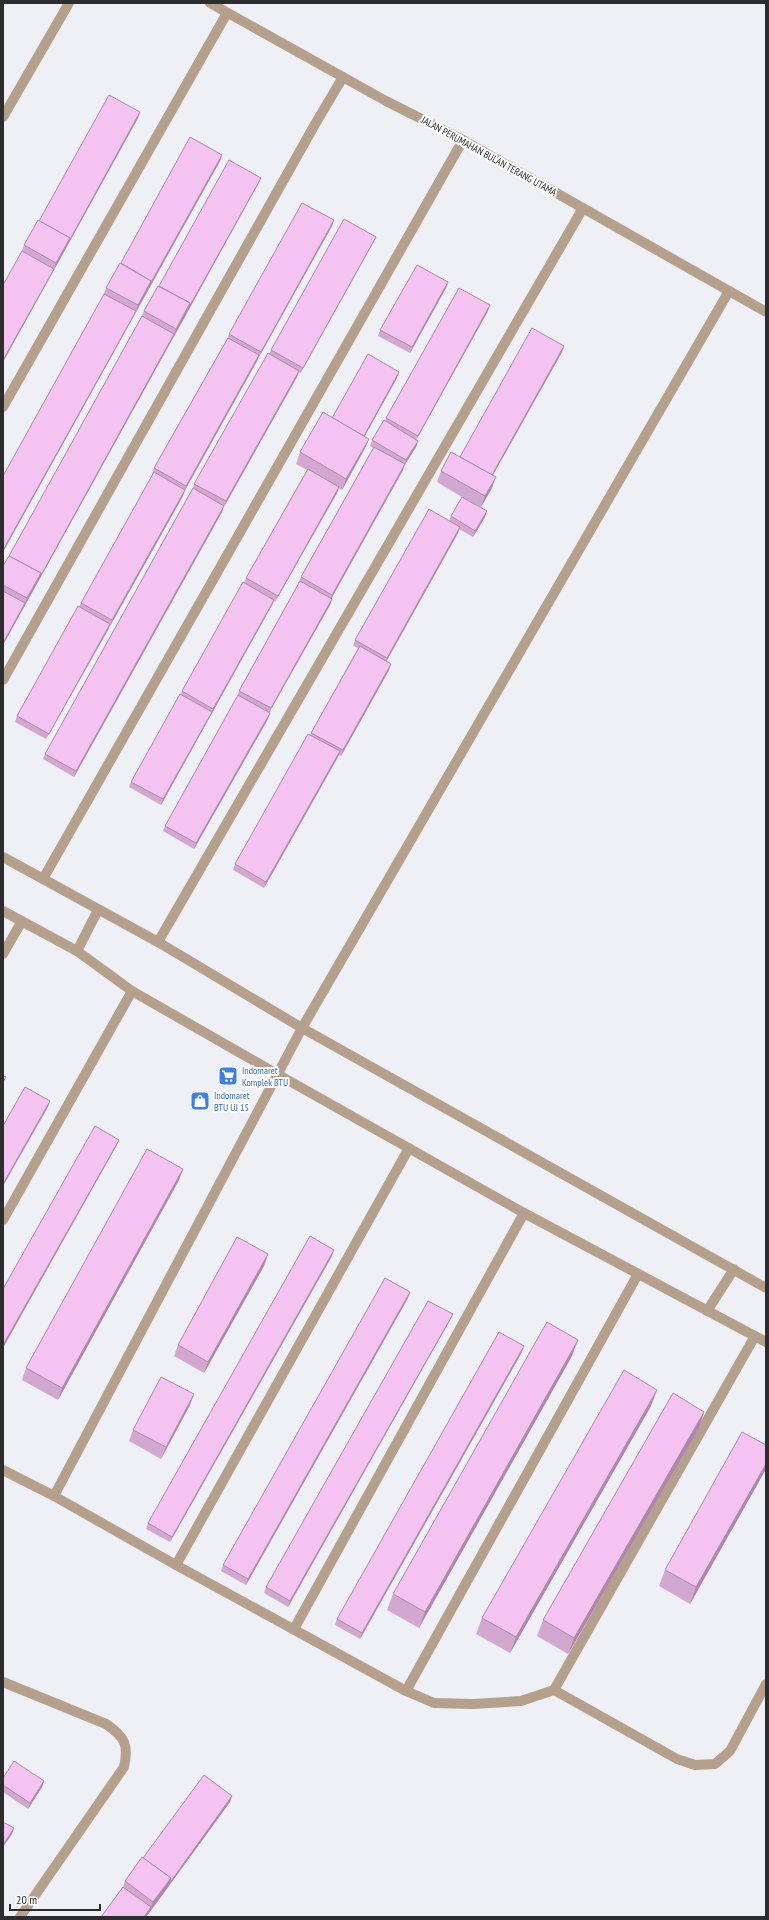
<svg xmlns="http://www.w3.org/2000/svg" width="769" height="1920" font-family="'PT Sans Narrow',sans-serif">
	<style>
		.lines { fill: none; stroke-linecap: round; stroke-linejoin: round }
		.minor { stroke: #b5a08d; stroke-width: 10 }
		.wall { fill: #d2a8d0 }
		.shaded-wall { fill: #ab88a9 }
		.building { fill: #f4c3f2; stroke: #ab88a9 }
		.labels { text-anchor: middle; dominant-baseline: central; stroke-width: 4; stroke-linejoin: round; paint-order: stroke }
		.street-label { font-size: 10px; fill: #2d2d2f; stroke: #fdfdfe }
		.shop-label { font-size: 10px; fill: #366cbe; stroke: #fdfdfe; text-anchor: start }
	</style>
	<rect width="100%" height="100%" fill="#eff0f5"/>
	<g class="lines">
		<!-- minor -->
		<g class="minor">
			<path d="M210,3L386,101L463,140L766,312"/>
			<path d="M3,117L69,3"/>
			<path d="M3,407L227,13"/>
			<path d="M3,680L314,126L343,77"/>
			<path d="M3,857L158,942L302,1028L766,1288"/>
			<path d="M43,879L463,140"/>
			<path d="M3,911L77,951L132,991L277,1074L524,1213L766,1342"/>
			<path d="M158,942L583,208"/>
			<path d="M77,951L98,910"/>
			<path d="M3,954L22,921"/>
			<path d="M3,1220L132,991"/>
			<path d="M707,1311L734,1269"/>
			<path d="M3,1470L54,1496L176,1565L406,1691L434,1703L473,1704L521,1701L554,1690L755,1336"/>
			<path d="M54,1496L302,1028L729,291"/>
			<path d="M176,1565L409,1148"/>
			<path d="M294,1629L524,1213"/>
			<path d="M3,1682L106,1724C125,1737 129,1745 124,1767L20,1917"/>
			<path d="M554,1690L677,1759L695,1765L715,1764L730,1751L766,1684"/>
			<path d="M406,1691L638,1274"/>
		</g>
	</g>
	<!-- wall -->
	<g class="wall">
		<path d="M140,112L138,118L3,362L22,251L24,245L39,221Z"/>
		<path d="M222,155L220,161L3,552L106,288L121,263Z"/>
		<path d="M261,178L258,184L3,645V566L9,556L142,316L144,311L159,286Z"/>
		<path d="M334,220L332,226L259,357L257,361L185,490L183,496L110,626H109L108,630L46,739L15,722L17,716L79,607L81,603L153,475L152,474L154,468L227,339L229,334Z"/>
		<path d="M373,243L300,374L299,372L297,377L224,506L222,512L74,777L43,759L45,754L193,488L194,484L269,354L271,350Z"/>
		<path d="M448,282L446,288L410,353L378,336L380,330Z"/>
		<path d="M488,311L416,440L418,441L416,447L405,464L403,470L331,599H332L330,605L269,713L268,719L194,849L163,831L165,826L237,697L239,691L299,583H298L301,577L373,448L370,446L372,440L385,421L386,418Z"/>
		<path d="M564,346L562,352L493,475L492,488L481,507L466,499L485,517L473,537L459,529L458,533L386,661L389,670L341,756L339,755L264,888L233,870L235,864L310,735L358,648L353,646L355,640L449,521L451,516L462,497L437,482L441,471L460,457Z"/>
		<path d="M397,378L364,437L369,439L364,450L342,490L338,488L337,493L275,602L274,601L272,605L161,805L129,787L131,782L180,695L182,691L244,583L246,578L307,470L296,464L300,452L332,418Z"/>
		<path d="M183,1169L179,1180L58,1400L22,1380L26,1368Z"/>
		<path d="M268,1254L264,1266L204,1373L174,1356L178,1345Z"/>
		<path d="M332,1256L170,1542L146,1529L148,1523Z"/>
		<path d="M408,1298L246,1585L221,1571L223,1565Z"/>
		<path d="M450,1320L288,1607L264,1593L266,1587Z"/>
		<path d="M522,1352L360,1639L335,1625L337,1619Z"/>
		<path d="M572,1356L419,1628L387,1610L393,1594Z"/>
		<path d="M190,1405L161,1459L129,1441L133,1430Z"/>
		<path d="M651,1406L510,1653L476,1634L482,1618Z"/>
		<path d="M704,1412L699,1428L568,1654L537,1636L543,1620Z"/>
		<path d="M766,1445V1469L690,1604L659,1586L665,1570Z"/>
		<path d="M3,1778L44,1781L42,1787L28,1809L3,1792Z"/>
		<path d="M232,1796L230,1802L146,1917H101L123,1887L125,1881L143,1858Z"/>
	</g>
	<!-- shaded-wall -->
	<g class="shaded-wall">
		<path d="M140,112L138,118L3,362V360L54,269L56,263Z"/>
		<path d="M222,155L220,161L147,292L149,286Z"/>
		<path d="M261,178L258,184L186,315L188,309Z"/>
		<path d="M334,220L332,226L259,357L261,352Z"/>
		<path d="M376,237L373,243L300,374L303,368Z"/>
		<path d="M151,281L147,292L3,552V550L136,311L138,305Z"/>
		<path d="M448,282L446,288L410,353L412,347Z"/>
		<path d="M190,303L186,315L172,340L3,645V643L25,603L27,598L174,334L176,329Z"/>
		<path d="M490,305L488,311L415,442L418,436Z"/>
		<path d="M564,346L562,352L489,482L491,476Z"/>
		<path d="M259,355L257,361L184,492L186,486Z"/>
		<path d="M299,371L297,377L224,507L226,501Z"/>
		<path d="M399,372L397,378L361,443L363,437Z"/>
		<path d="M369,439L364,450L342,490L346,479Z"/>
		<path d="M418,441L416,447L404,466L406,460Z"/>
		<path d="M405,464L403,470L330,601L332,595Z"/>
		<path d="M496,477L492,488L481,507L485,496Z"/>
		<path d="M339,487L337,493L275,602L278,596Z"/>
		<path d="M185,490L183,496L110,626L112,620Z"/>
		<path d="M224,506L222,512L74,777L76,771Z"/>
		<path d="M487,511L485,517L473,537L475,531Z"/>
		<path d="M460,527L458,533L385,664L387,658Z"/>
		<path d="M332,599L330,605L268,714L271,708Z"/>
		<path d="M274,600L272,605L161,805L163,799Z"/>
		<path d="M110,624L108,630L46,739L49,734Z"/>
		<path d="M391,664L389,670L341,756L343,750Z"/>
		<path d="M270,713L268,719L194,849L196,843Z"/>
		<path d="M340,751L338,757L264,888L266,882Z"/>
		<path d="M50,1101L48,1107L3,1186V1184Z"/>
		<path d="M119,1140L117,1145L3,1348V1345Z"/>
		<path d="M183,1169L179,1180L58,1400L62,1388Z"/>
		<path d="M334,1250L332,1256L170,1542L172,1537Z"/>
		<path d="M268,1254L264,1266L204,1373L208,1362Z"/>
		<path d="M410,1292L408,1298L246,1585L248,1579Z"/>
		<path d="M453,1314L450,1320L288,1607L290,1601Z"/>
		<path d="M578,1340L572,1356L419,1628L425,1612Z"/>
		<path d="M524,1346L522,1352L360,1639L362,1633Z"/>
		<path d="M657,1390L651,1406L510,1653L516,1637Z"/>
		<path d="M194,1394L190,1405L161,1459L166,1447Z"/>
		<path d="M704,1412L699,1428L568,1654L574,1638Z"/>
		<path d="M766,1464V1469L690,1604L696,1587Z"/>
		<path d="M44,1781L42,1787L28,1809L30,1803Z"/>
		<path d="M232,1796L230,1802L166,1890L146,1917H144L151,1907L153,1902Z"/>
		<path d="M14,1828L12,1834L3,1847V1845Z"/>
	</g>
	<!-- building -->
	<g class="building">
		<path d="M109,95L140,112L68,243L70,238L39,221Z"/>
		<path d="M190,137L222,155L149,286L151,281L121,263Z"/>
		<path d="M229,160L261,178L188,309L190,303L159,286Z"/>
		<path d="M302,203L334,220L261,352L229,334Z"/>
		<path d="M344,219L376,237L303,368L271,350Z"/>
		<path d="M38,220L70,238L56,263L24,245Z"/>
		<path d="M22,251L54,269L3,360V285Z"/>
		<path d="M120,263L151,281L138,305L106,288Z"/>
		<path d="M417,265L448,282L412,347L380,330Z"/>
		<path d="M158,286L190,303L176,329L144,311Z"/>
		<path d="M459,288L490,305L418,436L386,418Z"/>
		<path d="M104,294L136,311L3,550V476Z"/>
		<path d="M142,316L174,334L39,579L41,573L9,556Z"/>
		<path d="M532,328L564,346L492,475L460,457Z"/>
		<path d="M228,338L259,355L186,486L154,468Z"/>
		<path d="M268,353L299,371L226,501L194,484Z"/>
		<path d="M368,354L399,372L364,436L332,418Z"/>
		<path d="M323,412L369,439L346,479L300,452Z"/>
		<path d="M384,420L418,441L406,460L372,440Z"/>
		<path d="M374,447L405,464L332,595L301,577Z"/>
		<path d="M451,452L496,477L485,496L441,471Z"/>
		<path d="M308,469L339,487L278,596L246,578Z"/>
		<path d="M154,472L185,490L112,620L81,603Z"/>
		<path d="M193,488L224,506L76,771L45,754Z"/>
		<path d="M462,497L487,511L475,531L451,516Z"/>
		<path d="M429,509L460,527L387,658L355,640Z"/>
		<path d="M9,556L41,573L27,598L3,585V566Z"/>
		<path d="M300,581L332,599L271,708L239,691Z"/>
		<path d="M243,582L274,600L213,709L182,691Z"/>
		<path d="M3,591L25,603L3,643Z"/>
		<path d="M78,606L110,624L49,734L17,716Z"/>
		<path d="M360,646L391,664L343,750L311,733Z"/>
		<path d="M180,694L212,712L163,799L131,782Z"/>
		<path d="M238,695L270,713L196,843L165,826Z"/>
		<path d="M308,734L340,751L266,882L235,864Z"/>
		<path d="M3,1076L6,1077L3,1082Z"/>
		<path d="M25,1087L50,1101L3,1184V1126Z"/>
		<path d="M95,1126L119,1140L3,1345V1289Z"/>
		<path d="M147,1149L183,1169L62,1388L26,1368Z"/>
		<path d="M310,1236L334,1250L172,1537L148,1523Z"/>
		<path d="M237,1237L268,1254L208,1362L178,1345Z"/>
		<path d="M385,1278L410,1292L248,1579L223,1565Z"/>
		<path d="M428,1301L453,1314L290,1601L266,1587Z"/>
		<path d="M547,1322L578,1340L425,1612L393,1594Z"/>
		<path d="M499,1332L524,1346L362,1633L337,1619Z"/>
		<path d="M624,1370L657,1390L516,1637L482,1618Z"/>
		<path d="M161,1377L194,1394L166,1447L133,1430Z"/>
		<path d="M673,1393L704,1412L574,1638L543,1620Z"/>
		<path d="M742,1432L766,1445V1464L696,1587L665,1570Z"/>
		<path d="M14,1761L44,1781L30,1803L3,1785V1778Z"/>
		<path d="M204,1775L232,1796L169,1884L171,1878L143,1858Z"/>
		<path d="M3,1822L14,1828L3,1845Z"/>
		<path d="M142,1857L171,1878L153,1902L125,1881Z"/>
		<path d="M123,1887L151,1907L144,1917H101Z"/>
	</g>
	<!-- icons -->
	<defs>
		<g id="supermarket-square" transform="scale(1)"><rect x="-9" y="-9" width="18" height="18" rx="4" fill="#3f7fe0" stroke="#fdfdfe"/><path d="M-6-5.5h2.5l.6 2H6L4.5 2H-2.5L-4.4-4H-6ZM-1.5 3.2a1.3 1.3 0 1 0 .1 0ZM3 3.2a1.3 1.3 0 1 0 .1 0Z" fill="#fff"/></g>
		<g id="shop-square" transform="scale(1)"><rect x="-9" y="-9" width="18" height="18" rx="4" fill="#3f7fe0" stroke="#fdfdfe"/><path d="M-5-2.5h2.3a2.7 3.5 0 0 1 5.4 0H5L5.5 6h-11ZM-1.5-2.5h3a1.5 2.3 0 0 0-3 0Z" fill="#fff"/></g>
	</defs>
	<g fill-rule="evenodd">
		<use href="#supermarket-square" x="228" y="1076"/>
		<use href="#shop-square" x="200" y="1101"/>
	</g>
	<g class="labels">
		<!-- street labels -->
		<g class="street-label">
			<text transform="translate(489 156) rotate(29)">JALAN PERUMAHAN BULAN TERANG UTAMA</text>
		</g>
		<!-- shop labels -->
		<g class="shop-label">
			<text x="242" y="1070">Indomaret<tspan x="242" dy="12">Komplek BTU</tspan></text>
			<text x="214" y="1095">Indomaret<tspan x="214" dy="12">BTU UJ 15</tspan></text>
		</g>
	</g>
	<!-- border -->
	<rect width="769" height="1920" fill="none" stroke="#2d2d2f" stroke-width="8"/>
	<!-- scale -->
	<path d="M10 1904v6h90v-6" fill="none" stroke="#2d2d2f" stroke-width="2"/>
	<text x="16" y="1904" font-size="12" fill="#2d2d2f" stroke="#fdfdfe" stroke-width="3" paint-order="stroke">20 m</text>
</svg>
